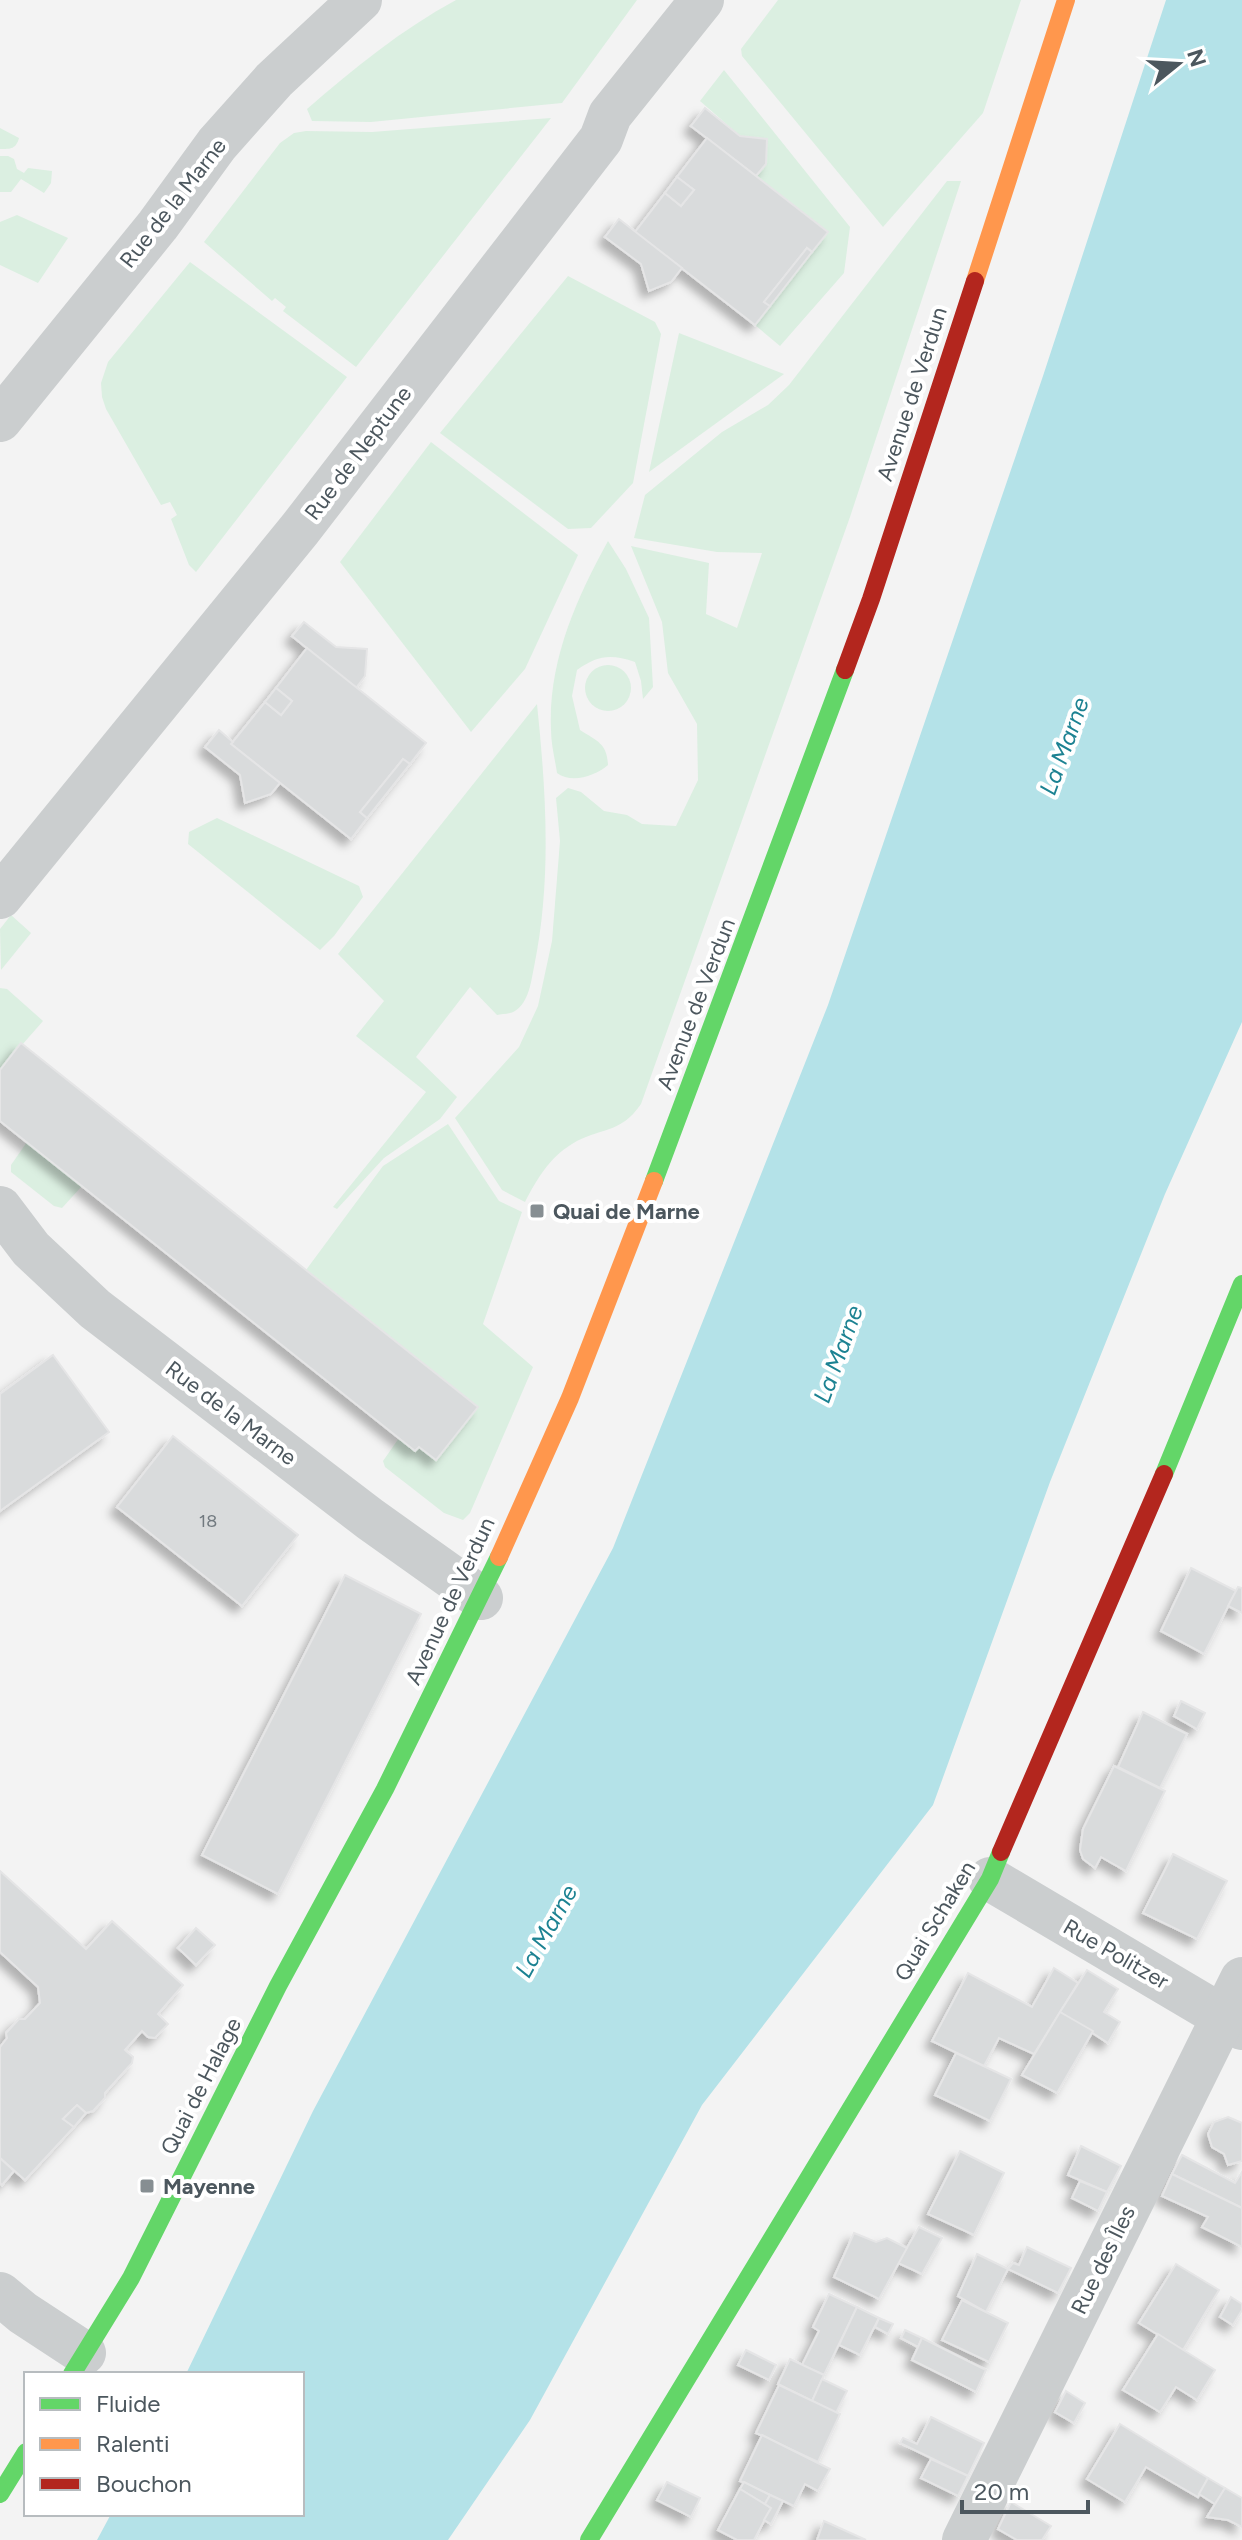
<svg xmlns="http://www.w3.org/2000/svg" width="1242" height="2540" font-family="Figtree,sans-serif">
	<style>
		.green { fill: #dbefe1 }
		.water { fill: #b4e2e8 }
		.building { fill: #d9dbdc; stroke: #e5e5e6; stroke-width: 2; filter: url(#shadow) }
		.lines { fill: none; stroke-linecap: round; stroke-linejoin: round }
		.street { stroke: #cbcecf; stroke-width: 44 }
		.fast { stroke: #63d668; stroke-width: 18 }
		.slow { stroke: #ff974d; stroke-width: 18 }
		.jam { stroke: #b3261e; stroke-width: 18 }
		.poi-dot { fill: #868e92; stroke: #fff; stroke-width: 3 }
		.labels { text-anchor: middle; dominant-baseline: central; stroke-width: 8; stroke-linejoin: round; paint-order: stroke }
		.number-label { font-size: 18px; fill: #71797f }
		.street-label { font-size: 22px; fill: #4c575e; stroke: #fff }
		.poi-label { font-size: 22px; font-weight: bold; fill: #4c575e; stroke: #fff; text-anchor: start }
		.water-label { font-size: 24px; font-style: italic; fill: #1c8292; stroke: #fff }
	</style>
	<defs>
		<filter id="shadow"><feDropShadow dx="-7" dy="7" stdDeviation="4" flood-color="#0004"/></filter>
	</defs>
	<rect width="100%" height="100%" fill="#f3f3f3"/>
	<!-- green -->
	<g class="green">
		<path d="M456,0H637L562,103L371,122L312,121L307,109C354,68 401,30 456,0Z"/>
		<path d="M778,0H1021L983,113L883,227L742,56L741,49Z"/>
		<path d="M724,70L850,227L844,273L780,346L755,325L827,232L756,176L766,164L767,139L740,136L700,101Z"/>
		<path d="M551,118L356,367L283,311L286,307L275,298L272,301L204,242L280,143L294,133L306,131L372,132Z"/>
		<path d="M0,128L19,138C16,149 11,149 0,149Z"/>
		<path d="M0,156H8L14,159L17,169L24,173L28,168L52,171L51,183L44,193L21,179L11,192H0Z"/>
		<path d="M947,181H961L850,517L641,1104C620,1135 599,1127 572,1144C549,1158 537,1179 525,1202L502,1190L455,1118L519,1047L538,1006L552,941L560,841L556,798L568,788L581,792L604,811L627,815L642,824L676,826L698,780L697,724L668,673L662,622L631,546L709,563L706,614L737,628L762,553L717,552L634,538L645,495L722,432L768,405L789,385Z"/>
		<path d="M17,215L68,238L38,283L0,265V222Z"/>
		<path d="M190,262L347,377L196,572L189,565L171,519L177,515L170,502L161,505L106,409L102,397L101,383L108,362Z"/>
		<path d="M568,276L655,322L661,334L633,483L591,528L568,529L440,433Z"/>
		<path d="M679,333L784,374L649,472Z"/>
		<path d="M431,442L578,555L525,669L471,732L340,562Z"/>
		<path d="M608,541L626,569L649,618L653,687L643,699L641,681L635,662C611,654 598,655 577,670L572,696L580,730C597,741 607,743 608,765C595,776 572,784 557,773C555,759 551,744 551,730C548,662 576,599 608,541Z"/>
		<circle cx="608" cy="688" r="23"/>
		<path d="M537,704C546,791 552,880 534,967C531,982 529,1002 515,1011C511,1014 502,1014 497,1015L470,987L416,1057L457,1097L440,1119L384,1158L337,1209L333,1207L426,1092L356,1036L384,1001L338,954Z"/>
		<path d="M217,818L359,886L363,897L334,936L320,950L188,844L189,832Z"/>
		<path d="M11,915L31,933L1,970L0,929Z"/>
		<path d="M0,988L7,989L43,1021L0,1070Z"/>
		<path d="M448,1124L499,1201L522,1212L483,1324L533,1367L470,1513L463,1520L444,1513L385,1467L383,1461L399,1438L415,1451L419,1447L306,1270L383,1166Z"/>
		<path d="M27,1142L82,1186L62,1208L54,1206L11,1172V1165Z"/>
	</g>
	<!-- water -->
	<path class="water" d="M1166,0H1242V1022L1165,1194L1050,1482L933,1805L702,2105L530,2420L448,2540H97L111,2514H302V2374H186L313,2111L613,1548L828,1005L1043,376Z"/>
	<!-- building -->
	<g class="building">
		<path d="M705,108L740,136L767,139L766,164L756,176L691,126Z"/>
		<path d="M707,138L828,232L812,252L807,248L764,302L770,306L755,325L635,232L665,193L681,206L694,190L677,177Z"/>
		<path d="M677,177L694,190L681,206L665,193Z"/>
		<path d="M619,219L682,268L671,282L649,291L641,264L605,237Z"/>
		<path d="M807,248L812,252L770,306L764,302Z"/>
		<path d="M304,622L336,647L367,649L365,676L356,688L292,636Z"/>
		<path d="M307,648L426,743L410,764L403,759L360,812L367,818L351,839L231,744L265,702L281,715L292,701L276,688Z"/>
		<path d="M276,688L292,701L281,715L265,702Z"/>
		<path d="M219,730L233,742L231,744L280,783L271,794L245,803L240,775L205,747Z"/>
		<path d="M403,759L410,764L367,818L360,812Z"/>
		<path d="M21,1043L478,1407L436,1460L419,1447L415,1451L0,1121V1070Z"/>
		<path d="M53,1355L109,1432L0,1511V1394Z"/>
		<path d="M173,1436L298,1535L242,1606L117,1507Z"/>
		<path d="M1191,1568L1236,1591L1204,1654L1161,1631Z"/>
		<path d="M345,1575L421,1614L278,1894L202,1855Z"/>
		<path d="M1238,1587L1242,1588V1613L1228,1606Z"/>
		<path d="M1181,1701L1205,1713L1197,1729L1174,1716Z"/>
		<path d="M1143,1712L1187,1734L1160,1788L1118,1767Z"/>
		<path d="M1114,1766L1165,1791L1126,1871L1101,1857L1095,1868L1083,1859L1080,1850L1083,1829Z"/>
		<path d="M1173,1854L1227,1881L1197,1939L1143,1913Z"/>
		<path d="M0,1871L86,1949L112,1921L183,1985L158,2014L168,2024L155,2038L148,2037L142,2031L125,2050L133,2057L132,2063L105,2093V2098L93,2111L86,2113L77,2105L63,2119L74,2127L25,2180L0,2158V2047L7,2038L6,2033L19,2019H25L40,2003L38,1987L0,1952Z"/>
		<path d="M196,1928L215,1945L196,1965L178,1948Z"/>
		<path d="M1054,1968L1078,1983L1034,2054L999,2038L984,2066L932,2041L968,1973L1032,2007Z"/>
		<path d="M1087,1970L1118,1989L1104,2012L1120,2022L1108,2043L1060,2012Z"/>
		<path d="M1060,2012L1093,2031L1057,2093L1022,2075Z"/>
		<path d="M956,2053L1011,2079L990,2121L935,2095Z"/>
		<path d="M77,2105L86,2113L74,2127L63,2119Z"/>
		<path d="M1228,2117L1242,2123V2161L1228,2165L1224,2154L1212,2147L1208,2134L1214,2122Z"/>
		<path d="M1081,2146L1121,2166L1107,2192L1068,2175Z"/>
		<path d="M960,2151L1004,2173L974,2235L928,2214Z"/>
		<path d="M1182,2155L1235,2183L1242,2172V2208L1172,2174Z"/>
		<path d="M0,2158L14,2171L2,2185L0,2183Z"/>
		<path d="M1172,2174L1242,2208V2247L1202,2227L1208,2217L1162,2196Z"/>
		<path d="M1080,2181L1107,2192L1098,2211L1072,2198Z"/>
		<path d="M919,2227L942,2238L922,2274L898,2263Z"/>
		<path d="M854,2233L876,2242L887,2238L907,2248L879,2299L834,2277Z"/>
		<path d="M1027,2247L1071,2268L1058,2293L1008,2269L1013,2263L1019,2265Z"/>
		<path d="M977,2254L1008,2269L986,2312L958,2296Z"/>
		<path d="M1176,2264L1219,2290L1183,2350L1139,2323Z"/>
		<path d="M829,2294L857,2307L824,2375L802,2365L819,2331L813,2327Z"/>
		<path d="M1231,2297L1242,2304V2310L1233,2325L1220,2317Z"/>
		<path d="M962,2300L1008,2323L989,2362L942,2340Z"/>
		<path d="M857,2307L879,2318L860,2355L839,2345Z"/>
		<path d="M879,2318L893,2324L888,2334L875,2327Z"/>
		<path d="M905,2330L922,2338L918,2347L901,2338Z"/>
		<path d="M1158,2334L1215,2370L1197,2400L1176,2387L1160,2412L1123,2390Z"/>
		<path d="M922,2338L986,2370L976,2392L912,2360Z"/>
		<path d="M746,2350L776,2365L769,2380L738,2365Z"/>
		<path d="M790,2359L824,2375L812,2401L778,2384Z"/>
		<path d="M822,2379L847,2391L836,2413L812,2401Z"/>
		<path d="M779,2385L840,2414L818,2462L756,2433Z"/>
		<path d="M1066,2391L1085,2403L1074,2423L1055,2412Z"/>
		<path d="M931,2417L984,2443L968,2476L900,2443L903,2438L917,2444Z"/>
		<path d="M1120,2424L1208,2478L1198,2497L1146,2467L1125,2502L1087,2479Z"/>
		<path d="M762,2435L830,2469L818,2491L805,2484L794,2506L740,2481Z"/>
		<path d="M931,2459L968,2476L958,2496L921,2478Z"/>
		<path d="M1208,2478L1225,2488L1215,2504L1199,2494Z"/>
		<path d="M667,2482L700,2498L691,2517L657,2500Z"/>
		<path d="M744,2482L770,2495L765,2504L740,2489Z"/>
		<path d="M1225,2488L1242,2498V2527L1228,2520L1207,2517Z"/>
		<path d="M740,2489L771,2508L754,2540H737L718,2530Z"/>
		<path d="M770,2495L783,2501L771,2524L764,2520L771,2508L765,2504Z"/>
		<path d="M1011,2502L1051,2526L1042,2540H1017L998,2529Z"/>
		<path d="M824,2521L866,2540H817Z"/>
	</g>
	<g class="lines">
		<!-- street -->
		<g class="street">
			<path d="M0,420L158,225L217,144L274,80L360,0"/>
			<path d="M0,897L300,529L601,139L610,115L702,0"/>
			<path d="M0,1208L31,1249L95,1309L370,1519L481,1598"/>
			<path d="M990,1879L1242,2028"/>
			<path d="M0,2294L23,2313L84,2353"/>
			<path d="M964,2540L1242,1979"/>
		</g>
		<!-- fast -->
		<g class="fast">
			<path d="M654,1181L845,670"/>
			<path d="M1164,1474L1242,1284"/>
			<path d="M72,2374L131,2278L278,1986L385,1789L499,1557"/>
			<path d="M0,2494L26,2452"/>
			<path d="M589,2540L990,1879L1001,1852"/>
		</g>
		<!-- slow -->
		<g class="slow">
			<path d="M975,281L1066,0"/>
			<path d="M499,1557L570,1398L654,1181"/>
		</g>
		<!-- jam -->
		<g class="jam">
			<path d="M845,670L871,599L975,281"/>
			<path d="M1001,1852L1164,1474"/>
		</g>
	</g>
	<!-- markers -->
	<g class="poi-dot">
		<rect x="529" y="1203" width="16" height="16" rx="4"/>
		<rect x="139" y="2178" width="16" height="16" rx="4"/>
	</g>
	<g class="labels">
		<!-- number labels -->
		<g class="number-label">
			<text x="208" y="1521">18</text>
		</g>
		<!-- street labels -->
		<g class="street-label">
			<text transform="translate(173 203) rotate(-52)">Rue de la Marne</text>
			<text transform="translate(912 394) rotate(-72)">Avenue de Verdun</text>
			<text transform="translate(358 453) rotate(-53)">Rue de Neptune</text>
			<text transform="translate(696 1004) rotate(-69)">Avenue de Verdun</text>
			<text transform="translate(231 1413) rotate(37)">Rue de la Marne</text>
			<text transform="translate(450 1601) rotate(-65)">Avenue de Verdun</text>
			<text transform="translate(935 1921) rotate(-59)">Quai Schaken</text>
			<text transform="translate(1116 1954) rotate(30)">Rue Politzer</text>
			<text transform="translate(201 2086) rotate(-63)">Quai de Halage</text>
			<text transform="translate(1103 2260) rotate(-64)">Rue des Îles</text>
		</g>
		<!-- poi labels -->
		<g class="poi-label">
			<text x="553" y="1211">Quai de Marne</text>
			<text x="163" y="2186">Mayenne</text>
		</g>
		<!-- water labels -->
		<g class="water-label">
			<text transform="translate(1064 746) rotate(-70)">La Marne</text>
			<text transform="translate(838 1354) rotate(-70)">La Marne</text>
			<text transform="translate(546 1931) rotate(-61)">La Marne</text>
		</g>
	</g>
	<!-- legend -->
	<rect x="24" y="2372" width="280" height="144" fill="#ffffff" stroke="#b7bcbf" stroke-width="2"/>
	<rect x="40" y="2398" width="40" height="12" fill="#63d668" stroke="#b7bcbf" stroke-width="2"/>
	<text x="96" y="2412" font-size="24" fill="#4c575e">Fluide</text>
	<rect x="40" y="2438" width="40" height="12" fill="#ff974d" stroke="#b7bcbf" stroke-width="2"/>
	<text x="96" y="2452" font-size="24" fill="#4c575e">Ralenti</text>
	<rect x="40" y="2478" width="40" height="12" fill="#b3261e" stroke="#b7bcbf" stroke-width="2"/>
	<text x="96" y="2492" font-size="24" fill="#4c575e">Bouchon</text>
	<!-- north arrow -->
	<g transform="translate(1178 64) rotate(72)" stroke="#ffffff" stroke-width="6" paint-order="stroke">
	<path d="M0-6L14 30L0 20L-14 30Z" fill="#4c575e"/>
	<text y="-12" font-size="22" font-weight="bold" text-anchor="middle" fill="#4c575e">N</text>
	</g>
	<!-- scale -->
	<path d="M962 2500v12h126v-12" fill="none" stroke="#4c575e" stroke-width="4"/>
	<text x="974" y="2500" font-size="24" fill="#4c575e" stroke="#ffffff" stroke-width="6" paint-order="stroke">20 m</text>
</svg>
